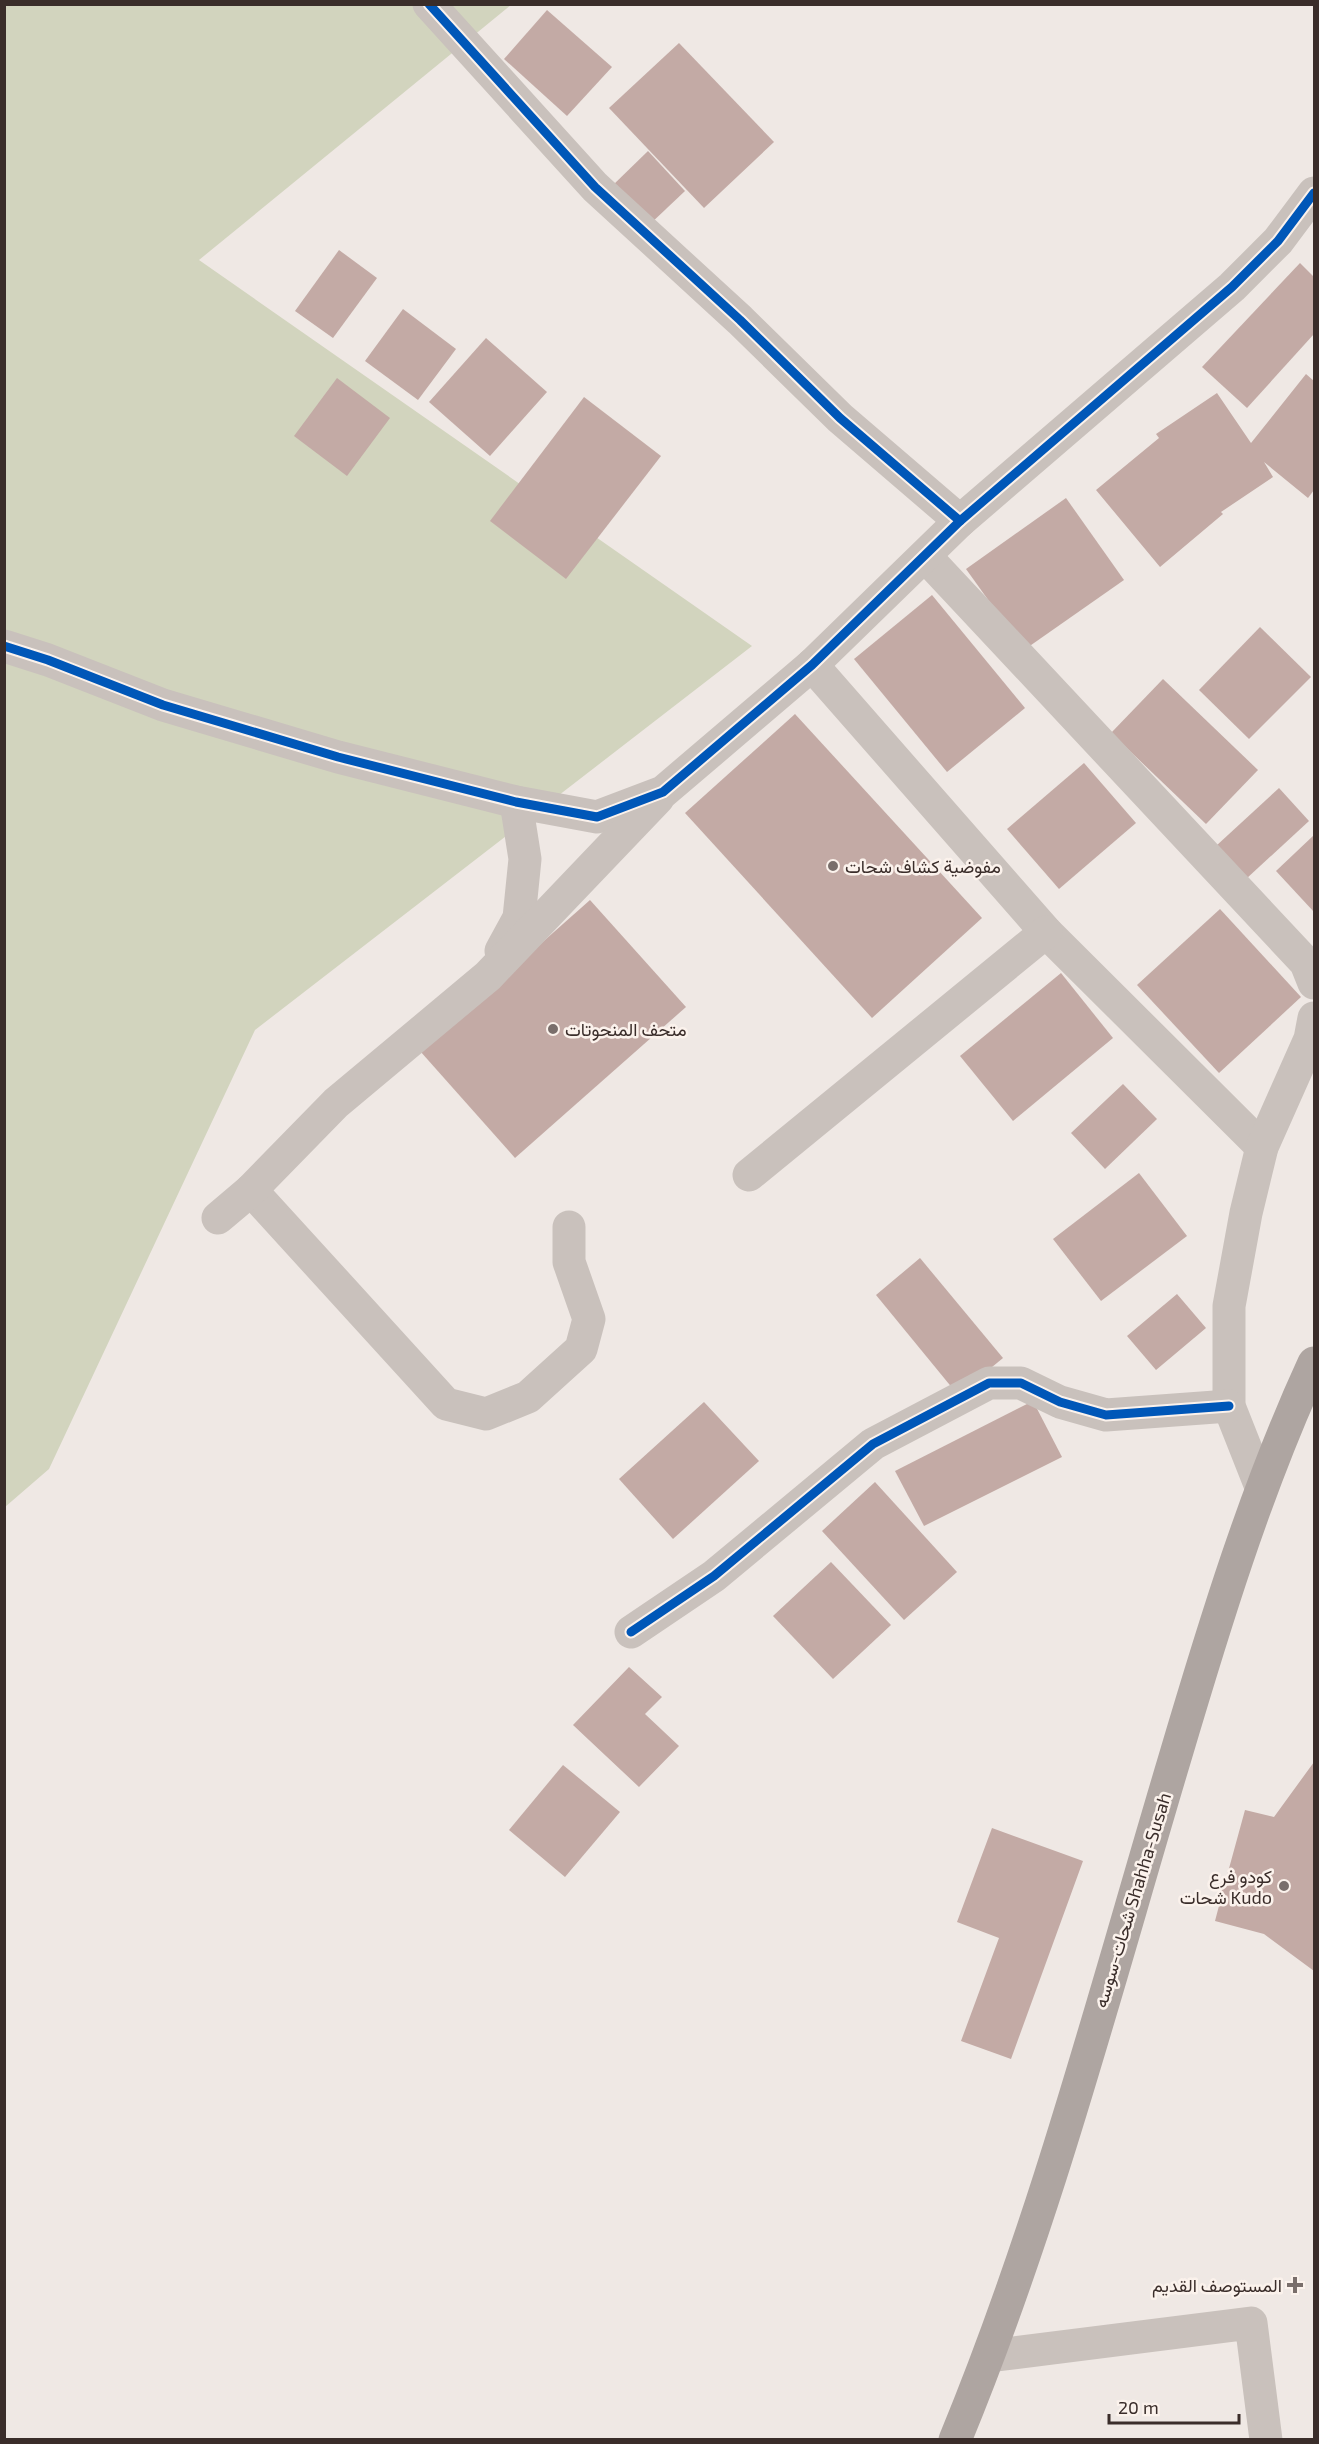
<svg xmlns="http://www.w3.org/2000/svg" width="1319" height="2444" font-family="'Exo 2',Vazirmatn,sans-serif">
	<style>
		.green { fill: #d2d4be }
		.building { fill: #c3aaa5 }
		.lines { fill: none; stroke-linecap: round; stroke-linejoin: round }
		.street { stroke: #c9c1bc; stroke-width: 33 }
		.primary { stroke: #aea5a1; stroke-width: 33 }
		.cycleway-casing { stroke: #fbf2ec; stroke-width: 13 }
		.cycleway { stroke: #0057b8; stroke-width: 9 }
		.poi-dot { fill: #796e6b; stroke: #fbf2ec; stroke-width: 2 }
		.labels { text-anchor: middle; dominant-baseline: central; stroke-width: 5; stroke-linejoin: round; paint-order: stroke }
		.poi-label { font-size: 18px; fill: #3a2d2a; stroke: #fbf2ec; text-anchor: start }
		.street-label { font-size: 18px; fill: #3a2d2a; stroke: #fbf2ec }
	</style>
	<rect width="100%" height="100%" fill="#efe8e4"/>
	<!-- green -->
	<path class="green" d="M5,5H511L199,260L752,646L255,1030L49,1469L5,1507Z"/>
	<!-- building -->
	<g class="building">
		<path d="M547,10L612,67L567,116L504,59Z"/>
		<path d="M679,43L774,142L704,208L609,108Z"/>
		<path d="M648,151L685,191L648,226L611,187Z"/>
		<path d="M339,250L377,278L333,338L295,311Z"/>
		<path d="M1300,263L1314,277V334L1247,408L1202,367Z"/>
		<path d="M403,309L456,349L418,400L365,361Z"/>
		<path d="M486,338L547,392L490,456L429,402Z"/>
		<path d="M1306,374L1314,381V490L1308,498L1264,462L1273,477L1221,512L1223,514L1160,567L1096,490L1159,438L1156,434L1217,393L1251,443Z"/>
		<path d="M337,378L390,418L347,476L294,436Z"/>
		<path d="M584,397L661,456L566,579L490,521Z"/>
		<path d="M1066,498L1124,580L1024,650L966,569Z"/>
		<path d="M932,595L1025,708L947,772L854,659Z"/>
		<path d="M1260,627L1311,677L1249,739L1199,690Z"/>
		<path d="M1163,679L1258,770L1206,824L1111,733Z"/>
		<path d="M795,714L982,918L872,1018L685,813Z"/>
		<path d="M1084,763L1136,823L1059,889L1007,829Z"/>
		<path d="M1279,788L1309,821L1246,879L1216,846Z"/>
		<path d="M1314,835V912L1276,871Z"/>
		<path d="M590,900L686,1007L515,1158L420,1051Z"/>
		<path d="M1220,909L1301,997L1219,1073L1137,985Z"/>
		<path d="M1061,973L1113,1038L1013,1121L960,1056Z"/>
		<path d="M1123,1084L1157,1119L1105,1169L1071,1133Z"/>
		<path d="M1139,1173L1187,1236L1101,1301L1053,1239Z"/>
		<path d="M920,1258L1003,1358L958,1395L876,1295Z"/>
		<path d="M1177,1294L1206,1328L1156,1370L1127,1336Z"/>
		<path d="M1033,1401L1062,1457L924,1526L895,1471Z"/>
		<path d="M704,1402L759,1461L673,1539L619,1479Z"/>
		<path d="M875,1482L957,1572L904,1620L822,1531Z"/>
		<path d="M831,1562L891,1625L833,1679L773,1616Z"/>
		<path d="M629,1667L662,1697L645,1714L679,1746L639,1787L573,1725Z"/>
		<path d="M1314,1762V1971L1264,1934L1215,1921L1220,1902L1215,1898L1225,1883L1245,1810L1274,1817Z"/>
		<path d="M563,1765L620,1812L565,1877L509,1830Z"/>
		<path d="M992,1828L1083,1861L1011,2059L961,2041L999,1938L957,1922Z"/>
	</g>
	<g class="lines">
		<!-- street -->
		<g class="street">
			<path d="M429,4L595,187L740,320L840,418L960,521"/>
			<path d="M925,556L1306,963L1314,983"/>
			<path d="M4,646L48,660L163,705L338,757L516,802L597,817L663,792L812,665L960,521L1232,287L1278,241L1314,193"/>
			<path d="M812,665L1046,932L1262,1147"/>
			<path d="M501,951L519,918L525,859L516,802"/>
			<path d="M749,1175L1046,932"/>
			<path d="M251,1190L446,1404L486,1414L528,1397L581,1349L589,1319L569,1262V1227"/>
			<path d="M218,1218L251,1190L336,1103L488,976L658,798"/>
			<path d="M1261,1487L1229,1406V1306L1246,1213L1262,1147L1310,1039L1314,1018"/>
			<path d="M631,1632L714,1576L873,1444L989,1383H1021L1060,1402L1106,1415L1229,1406"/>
			<path d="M989,2356L1251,2323L1266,2440"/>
		</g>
		<!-- primary -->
		<path class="primary" d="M955,2440C1046,2220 1106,1988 1174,1761C1214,1626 1255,1491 1314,1363"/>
		<!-- cycleway casing -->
		<g class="cycleway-casing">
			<g id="cycleway">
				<path d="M429,4L595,187L740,320L840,418L960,521"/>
				<path d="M4,646L48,660L163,705L338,757L516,802L597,817L663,792L812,665L960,521L1232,287L1278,241L1314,193"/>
				<path d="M631,1632L714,1576L873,1444L989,1383H1021L1060,1402L1106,1415L1229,1406"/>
			</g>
		</g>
		<!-- cycleway -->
		<use href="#cycleway" class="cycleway"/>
	</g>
	<!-- markers -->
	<g class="poi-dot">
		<circle cx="833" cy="866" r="6"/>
		<circle cx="553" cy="1029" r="6"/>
		<circle cx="1284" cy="1886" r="6"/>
		<path d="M1292 2276h6v6h6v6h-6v6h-6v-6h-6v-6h6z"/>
	</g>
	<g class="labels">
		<!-- poi labels -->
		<g class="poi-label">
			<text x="845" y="866">مفوضية كشاف شحات</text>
			<text x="565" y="1029">متحف المنحوتات</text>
			<text x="1272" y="1876" text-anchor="end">كودو فرع<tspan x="1272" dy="21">شحات Kudo</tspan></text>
			<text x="1282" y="2285" text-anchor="end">المستوصف القديم</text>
		</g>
		<!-- street labels -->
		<g class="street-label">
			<text transform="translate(1132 1900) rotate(-73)">شحات-سوسه Shahha-Susah</text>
		</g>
	</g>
	<!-- border -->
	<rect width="1319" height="2444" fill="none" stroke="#3a2d2a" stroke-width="12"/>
	<!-- scale -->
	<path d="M1109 2414v9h130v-9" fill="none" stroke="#3a2d2a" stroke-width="3"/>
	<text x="1118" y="2414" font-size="18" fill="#3a2d2a" stroke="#fbf2ec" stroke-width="4.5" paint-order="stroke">20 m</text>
</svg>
